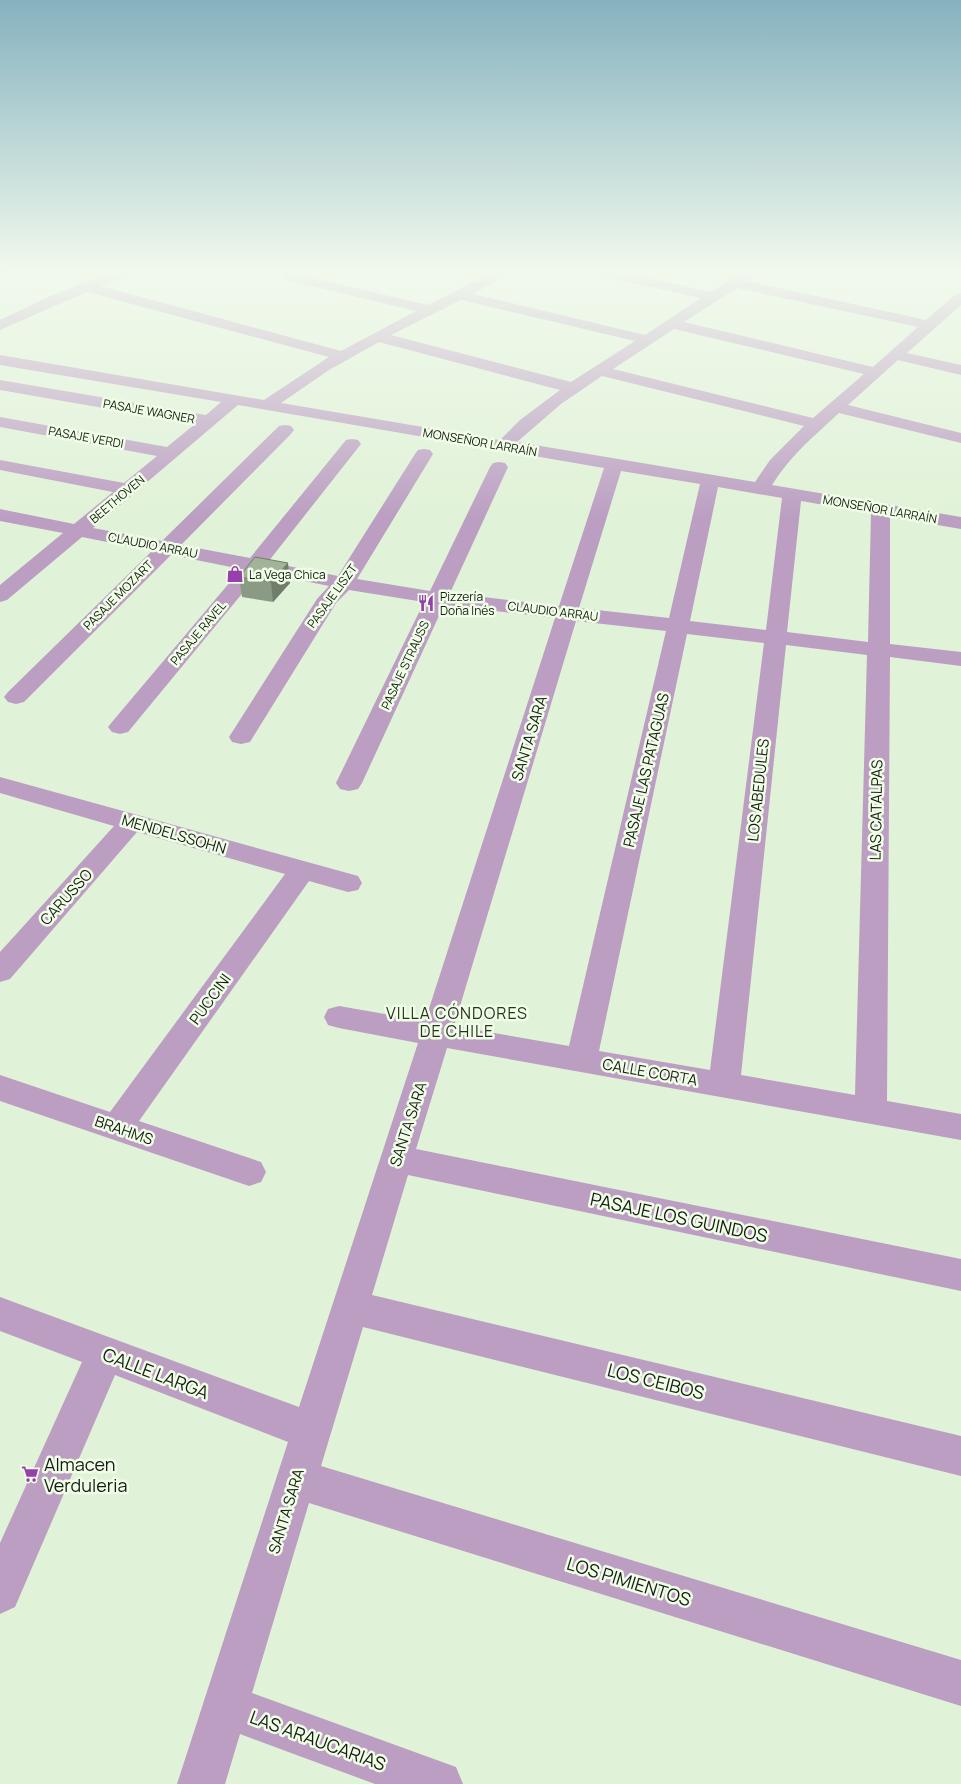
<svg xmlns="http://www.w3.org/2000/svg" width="961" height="1784" font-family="Manrope,sans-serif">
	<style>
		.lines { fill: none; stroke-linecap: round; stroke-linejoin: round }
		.minor { fill: #bb9ec2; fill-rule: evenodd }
		.wall { fill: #8b9a84 }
		.shaded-wall { fill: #717d6b }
		.building { fill: #a2b399; stroke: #717d6b }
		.labels { text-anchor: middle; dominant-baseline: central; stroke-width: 5; stroke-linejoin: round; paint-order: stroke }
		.far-street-label { font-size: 12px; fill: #151c12; stroke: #f0fee8 }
		.far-poi-label { font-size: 12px; fill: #151c12; stroke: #f0fee8; text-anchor: start }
		.street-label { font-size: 15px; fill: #151c12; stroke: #f0fee8 }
		.neighbourhood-label { font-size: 16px; letter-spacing: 1px; fill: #26341f; stroke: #f0fee8 }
		.near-street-label { font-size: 18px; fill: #151c12; stroke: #f0fee8 }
		.near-poi-label { font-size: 18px; fill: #151c12; stroke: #f0fee8; text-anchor: start }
	</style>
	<rect width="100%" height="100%" fill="#e0f2d7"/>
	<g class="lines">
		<!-- minor -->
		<g class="minor">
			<path d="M118,269H138L136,272L100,286L341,351L416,311L286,280L284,277L286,274L291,273L428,305L499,269H517L473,294L645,335L701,298L587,273L580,269H607L711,292L746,269H763L747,281L926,320L956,294L961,293V305L907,353L961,365V375L898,360L848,405L961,433V443L839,413C814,436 790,456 772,485L961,517V529L890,517V644L961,652V666L890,657L887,1101L961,1114V1140L447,1048L416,1149L961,1259V1291L408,1175L372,1295L961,1436V1476L363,1327L321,1466L961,1660V1706L309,1503L252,1693L456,1767L463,1784H375L240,1734L225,1784H177L288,1442L115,1375L15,1607L0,1614V1543L82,1362L0,1331V1297L299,1407L418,1043L339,1028L328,1025L324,1017L328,1009L339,1006L425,1021L555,618L444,605L362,783L358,789L349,791L340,789L336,783L424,602L349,590L336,603L250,742L241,744L232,742L229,737L317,599L329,586L260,572L128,732L120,734L112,732L108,727L112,722L241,569L171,555L24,702L16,704L8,702L4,697L8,692L152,551L82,537L7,600L0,602V585L63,533L0,521V509L74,524L113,492L0,470V460L124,483L157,456L0,427V417L167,447L195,424L0,390V380L206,415L221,402L0,365V355L264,400L329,357L87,292L0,330V320L46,298ZM737,288L918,327L873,367L684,322ZM461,300L635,341L571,382L391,335ZM674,329L864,374L813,418L613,369ZM379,342L560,390L520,420L500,440L281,403L329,370ZM602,376L804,426L770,460L755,482L517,442L561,404ZM238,405L604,468L559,606L450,593L508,467L505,463L499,462L493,463L490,467L430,591L357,579L433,454L430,450L424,449L418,450L415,454L338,576L268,562L361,444L358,440L352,439L346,440L250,558L181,545L291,434L294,430L291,426L285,425L279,426L162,541L93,528ZM621,471L700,484L669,618L579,608ZM718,487L782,498L766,630L690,621ZM801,501L871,513L868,642L787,632ZM576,621L666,631L569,1046L454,1026ZM687,634L764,643L710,1070L599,1051ZM786,645L867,655L855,1095L741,1075Z"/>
			<path d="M0,777L358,876L362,883L358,890L348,892L309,881L139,1121L261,1162L266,1172L261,1182L249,1186L0,1101V1075L110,1112L285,874L137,832L10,979L0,982V952L114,826L0,793Z"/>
		</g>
	</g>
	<!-- wall -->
	<path class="wall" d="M239,577L290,583L273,602L242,597Z"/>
	<!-- shaded-wall -->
	<g class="shaded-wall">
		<path d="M0,269H12L0,274Z"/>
		<path d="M288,563L290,583L273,602L271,582Z"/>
	</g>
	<!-- building -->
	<path class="building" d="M255,557L288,563L271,582L239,577Z"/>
	<!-- sky -->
	<linearGradient id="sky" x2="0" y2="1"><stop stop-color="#85b2bf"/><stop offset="0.52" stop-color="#f1f9ed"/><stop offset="1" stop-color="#f1f9ed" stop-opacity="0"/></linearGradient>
	<rect width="961" height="519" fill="url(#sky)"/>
	<!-- icons -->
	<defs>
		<g id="shop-bare" transform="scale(1.35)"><path d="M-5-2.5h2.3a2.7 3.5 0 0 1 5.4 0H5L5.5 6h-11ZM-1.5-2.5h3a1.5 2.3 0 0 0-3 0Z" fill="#9740ad" stroke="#f0fee8" stroke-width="2.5" paint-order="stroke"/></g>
		<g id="restaurant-bare" transform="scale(1.35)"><path d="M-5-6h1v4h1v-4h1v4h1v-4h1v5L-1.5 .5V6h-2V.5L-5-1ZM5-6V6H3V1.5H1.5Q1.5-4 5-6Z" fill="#9740ad" stroke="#f0fee8" stroke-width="2.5" paint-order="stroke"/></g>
		<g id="supermarket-bare" transform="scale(1.35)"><path d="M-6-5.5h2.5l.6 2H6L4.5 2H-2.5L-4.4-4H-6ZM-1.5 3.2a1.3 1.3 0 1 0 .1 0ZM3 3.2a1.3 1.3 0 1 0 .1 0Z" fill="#9740ad" stroke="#f0fee8" stroke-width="2.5" paint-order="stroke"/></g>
	</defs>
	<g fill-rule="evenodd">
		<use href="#shop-bare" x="235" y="574"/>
		<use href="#restaurant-bare" x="426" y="603"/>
		<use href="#supermarket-bare" x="30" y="1474"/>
	</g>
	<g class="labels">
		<!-- far-street labels -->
		<g class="far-street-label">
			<text transform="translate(149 411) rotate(10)">PASAJE WAGNER</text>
			<text transform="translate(86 437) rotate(10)">PASAJE VERDI</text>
			<text transform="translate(480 442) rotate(10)">MONSEÑOR LARRAÍN</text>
			<text transform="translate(117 499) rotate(-40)">BEETHOVEN</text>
			<text transform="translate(880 509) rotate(10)">MONSEÑOR LARRAÍN</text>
			<text transform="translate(153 545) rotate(11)">CLAUDIO ARRAU</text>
			<text transform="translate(118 595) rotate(-45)">PASAJE MOZART</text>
			<text transform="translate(332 596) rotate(-54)">PASAJE LISZT</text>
			<text transform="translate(553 611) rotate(7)">CLAUDIO ARRAU</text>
			<text transform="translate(198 633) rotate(-50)">PASAJE RAVEL</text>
			<text transform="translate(405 665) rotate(-65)">PASAJE STRAUSS</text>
		</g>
		<!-- far-poi labels -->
		<g class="far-poi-label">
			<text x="249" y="574">La Vega Chica</text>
			<text x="440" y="596">Pizzería<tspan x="440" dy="14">Doña Inés</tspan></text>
		</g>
		<!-- street labels -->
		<g class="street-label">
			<text transform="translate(529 738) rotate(-73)">SANTA SARA</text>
			<text transform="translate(646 770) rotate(-77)">PASAJE LAS PATAGUAS</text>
			<text transform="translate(758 790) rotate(-84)">LOS ABEDULES</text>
			<text transform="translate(876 810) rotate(-89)">LAS CATALPAS</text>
			<text transform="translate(174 834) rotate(16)">MENDELSSOHN</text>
			<text transform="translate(66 897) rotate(-48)">CARUSSO</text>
			<text transform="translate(210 999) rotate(-54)">PUCCINI</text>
			<text transform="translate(650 1072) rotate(10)">CALLE CORTA</text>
			<text transform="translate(408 1124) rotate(-72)">SANTA SARA</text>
			<text transform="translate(124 1130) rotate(19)">BRAHMS</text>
			<text transform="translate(286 1511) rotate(-73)">SANTA SARA</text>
		</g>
		<!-- neighbourhood labels -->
		<g class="neighbourhood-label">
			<text x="457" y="1013">VILLA CÓNDORES<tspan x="457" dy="18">DE CHILE</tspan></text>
		</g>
		<!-- near-street labels -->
		<g class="near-street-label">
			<text transform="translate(679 1217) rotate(12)">PASAJE LOS GUINDOS</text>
			<text transform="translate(156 1373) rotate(21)">CALLE LARGA</text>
			<text transform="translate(656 1381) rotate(14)">LOS CEIBOS</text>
			<text transform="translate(629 1581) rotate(17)">LOS PIMIENTOS</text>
			<text transform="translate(318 1740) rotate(20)">LAS ARAUCARIAS</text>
		</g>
		<!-- near-poi labels -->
		<g class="near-poi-label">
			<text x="44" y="1464">Almacen<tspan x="44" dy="21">Verduleria</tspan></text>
		</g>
	</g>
</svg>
